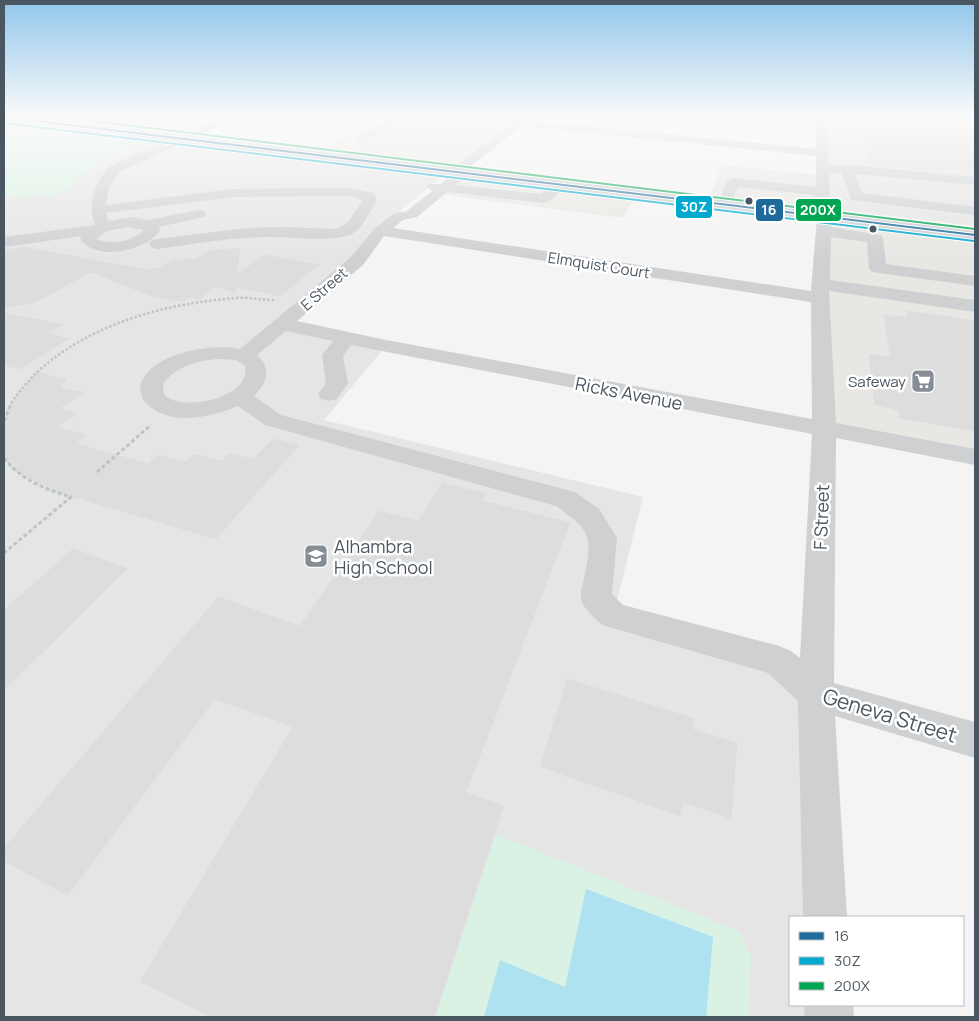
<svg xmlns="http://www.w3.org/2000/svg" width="979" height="1021" font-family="Manrope,sans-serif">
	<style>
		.commercial { fill: #e8e7e3 }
		.education { fill: #e6e5e6 }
		.green { fill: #d9f2e3 }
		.water { fill: #aee2f0 }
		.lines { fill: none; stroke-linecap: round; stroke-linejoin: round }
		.stream { fill: #aee2f0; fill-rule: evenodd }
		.building { fill: #ddddde; stroke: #e5e6e7 }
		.path-far1 { stroke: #bcc7c4; stroke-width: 2.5; stroke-dasharray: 2.5 2; stroke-linecap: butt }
		.path { stroke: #bcc7c4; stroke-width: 3; stroke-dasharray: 4 2.5; stroke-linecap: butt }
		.minor { fill: #ced0d2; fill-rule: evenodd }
		.major { fill: #caced1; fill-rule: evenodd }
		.bus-1-casing { stroke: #fff; stroke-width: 4 }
		.bus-2-casing { stroke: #fff; stroke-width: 4 }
		.bus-3-casing { stroke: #fff; stroke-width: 4 }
		.bus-1 { stroke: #1e6b9b; stroke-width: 2 }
		.bus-2 { stroke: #00a9ce; stroke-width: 2 }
		.bus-3 { stroke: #00a651; stroke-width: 2 }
		.bus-dot { fill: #4a5661; stroke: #fff; stroke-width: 2 }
		.labels { text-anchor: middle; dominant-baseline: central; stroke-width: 5; stroke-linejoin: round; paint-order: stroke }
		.far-street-label { font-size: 15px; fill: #4a5661; stroke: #fff }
		.far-poi-label { font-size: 15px; fill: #4a5661; stroke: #fff; text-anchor: end }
		.street-label { font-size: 18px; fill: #4a5661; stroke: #fff }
		.poi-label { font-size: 18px; fill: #4a5661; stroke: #fff; text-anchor: start }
		.near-street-label { font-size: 21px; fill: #4a5661; stroke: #fff }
		.line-badge { stroke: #fff; stroke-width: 2 }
		.badge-label { font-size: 14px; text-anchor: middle; font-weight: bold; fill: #fff }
	</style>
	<rect width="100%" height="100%" fill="#f4f4f4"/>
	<!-- commercial -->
	<g class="commercial">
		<path d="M165,116H207L228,119L192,134L136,127Z"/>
		<path d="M381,116H456L518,123L464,166L322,150Z"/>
		<path d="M722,165L823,175L822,208L710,196Z"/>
		<path d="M462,173L636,195L623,218L438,194Z"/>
		<path d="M824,217L975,235V457L824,430Z"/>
	</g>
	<!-- education -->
	<g class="education">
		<path d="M820,116H938L975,126V226L822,208Z"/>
		<path d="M4,117L448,172L401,210L398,217L283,324L386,346L324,420L643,497L613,616L779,661L816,694L825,917H790V1005H828V1017H4Z"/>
	</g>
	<!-- green -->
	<g class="green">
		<path d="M4,122L154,141C132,150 82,163 73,185L52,196L4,197Z"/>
		<path d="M495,834L739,931L751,957L748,1017H435Z"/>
	</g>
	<!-- water -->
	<path class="water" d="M586,889L713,937L706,1017H484L500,960L565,987Z"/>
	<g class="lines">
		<!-- stream -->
		<path class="stream" d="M962,116L975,119V121L954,116Z"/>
	</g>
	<!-- building -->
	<g class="building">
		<path d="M860,119L975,129V172L944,169L945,172L868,165Z"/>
		<path d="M24,246L147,269L159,267L173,259L180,260L185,257L194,259L209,250L241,247L238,273L265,254L321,264L280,297L237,288L236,294L217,287L199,300L190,298L185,302L171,301L155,298L91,273L36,303L4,309V249Z"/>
		<path d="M905,310L975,320V432L897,418L898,411L874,405L868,353L890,357L883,314L907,317Z"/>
		<path d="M4,312L64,324L49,333L71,338L20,370L4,366Z"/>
		<path d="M35,371L68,379L61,387L86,392L61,408L78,413L60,427L88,435L77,443L148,463L158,454L186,461L194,453L222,460L229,453L253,458L273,438L300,445L216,540L54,492L12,470L4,458V421L7,408Z"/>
		<path d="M442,482L487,493L483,500L571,522L467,792L505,805L435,1017H210L139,982L292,727L215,700L68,896L4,862V847L218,596L300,625L379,510L418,520Z"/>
		<path d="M73,548L129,568L4,691V609Z"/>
		<path d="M567,678L695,718L694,729L738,743L732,820L684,803L681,817L539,767Z"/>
	</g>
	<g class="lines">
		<!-- path-far1 -->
		<path class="path-far1" d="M11,403C59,332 154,304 236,298C249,297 261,300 274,300"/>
		<!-- path -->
		<g class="path">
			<path d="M4,421L12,402"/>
			<path d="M4,458C21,480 45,489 71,497L4,553"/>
			<path d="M97,472L151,425"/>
		</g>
		<!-- minor -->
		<g class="minor">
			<path d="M225,116H240L120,172L109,188L106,205L233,189L349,188L374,193L377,200C370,211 364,227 352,234C334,243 287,236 264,237C228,238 193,244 157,249L151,247L149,244L151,241L157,239L247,228L284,227L337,229L348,222L363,200L349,196L233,197L106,213L108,221L132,217L147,220L199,210L204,211L206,214L204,217L159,227L160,231C146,251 95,262 80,239L82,236L4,247V237L95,225C87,203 94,183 110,166ZM127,227L144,230C132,242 112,245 96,239L107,231Z"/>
			<path d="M393,116H406L365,142L361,143L355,140Z"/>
			<path d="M451,116H492L516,119L519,116H531L528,120L816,149L815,116H825L829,165L861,166L975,177V185L855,174L862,193L975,207V215L851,200L842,173H829L831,227L881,235L883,238L886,264L975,276V286L872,272L869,268L867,242L831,237L830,280L975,300V312L829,291L836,423L975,449V465L836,438L834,683L975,722V758L835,716L847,917H803L798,701L768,673L602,625C595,618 581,607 581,597C580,590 584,581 585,574C593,533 588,529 556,506L265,425L238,406C211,417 171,427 147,404C142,399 139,390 141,383C153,352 213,343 240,349L351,257L375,228L393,214L407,211L432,191L427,187L429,184H441L450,176H441L439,173L441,170L460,163L509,125L456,119ZM521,126L816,156V187L733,178L726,182L720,198L727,202L732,201L738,187L815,195L817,217L811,291L393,228L403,220L417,217L447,192L544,203C552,201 560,192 565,185L563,182H553L541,194L455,185L467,176L470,167ZM384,236L811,302L812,419L386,340L297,321L363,265ZM286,331L333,341L322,355L326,383L318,394L321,399L329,401L337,399L348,383L343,356L351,345L812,434L800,658L791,651L779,646L623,605L612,594L617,538L599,509L575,492L281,415L254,396C267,383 272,369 257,355ZM220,359L236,360L245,366C252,397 185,413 164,395L163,384C176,366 199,360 220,359Z"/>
			<path d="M805,1005H853L854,1017H804Z"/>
		</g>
		<!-- major -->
		<path class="major" d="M4,116H25L975,230V240L4,120Z"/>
		<!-- bus-1 casing -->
		<g class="bus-1-casing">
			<path id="bus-1" d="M4,117L975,235"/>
		</g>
		<!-- bus-2 casing -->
		<g class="bus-2-casing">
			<path id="bus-2" d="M4,123L974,241"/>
		</g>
		<!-- bus-3 casing -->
		<g class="bus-3-casing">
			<path id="bus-3" d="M51,116L975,229"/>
		</g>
		<!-- bus-1 -->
		<use href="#bus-1" class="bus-1"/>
		<!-- bus-2 -->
		<use href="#bus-2" class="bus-2"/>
		<!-- bus-3 -->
		<use href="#bus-3" class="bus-3"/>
	</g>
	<!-- sky -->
	<linearGradient id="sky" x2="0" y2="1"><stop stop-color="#91c6eb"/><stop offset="0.45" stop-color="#fafafa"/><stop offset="1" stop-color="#fafafa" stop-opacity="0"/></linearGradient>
	<rect width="979" height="259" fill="url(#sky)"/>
	<!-- icons -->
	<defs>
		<g id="supermarket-square" transform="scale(1.25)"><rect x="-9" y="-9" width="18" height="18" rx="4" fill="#868d94" stroke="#fff"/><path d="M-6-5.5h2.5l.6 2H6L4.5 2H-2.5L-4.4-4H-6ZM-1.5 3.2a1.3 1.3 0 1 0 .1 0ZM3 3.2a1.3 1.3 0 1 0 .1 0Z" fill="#fff"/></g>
		<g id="school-square" transform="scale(1.25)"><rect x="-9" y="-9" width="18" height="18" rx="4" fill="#868d94" stroke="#fff"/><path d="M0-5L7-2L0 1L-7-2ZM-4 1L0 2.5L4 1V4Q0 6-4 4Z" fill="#fff"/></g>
	</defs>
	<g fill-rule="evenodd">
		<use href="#supermarket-square" x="923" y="381"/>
		<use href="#school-square" x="316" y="556"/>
	</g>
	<!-- markers -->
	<g class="bus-dot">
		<circle cx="749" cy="201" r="4.5"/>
		<circle cx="873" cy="229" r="4.5"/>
	</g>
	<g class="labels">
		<!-- far-street labels -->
		<g class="far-street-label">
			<text transform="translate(599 265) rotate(9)">Elmquist Court</text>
			<text transform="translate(324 289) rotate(-41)">E Street</text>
		</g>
		<!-- far-poi labels -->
		<g class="far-poi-label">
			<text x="906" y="381">Safeway</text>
		</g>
		<!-- street labels -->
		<g class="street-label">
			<text transform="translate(629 393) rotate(11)">Ricks Avenue</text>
			<text transform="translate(821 517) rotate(-88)">F Street</text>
		</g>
		<!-- poi labels -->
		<g class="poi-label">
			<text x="334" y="546">Alhambra<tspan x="334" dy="21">High School</tspan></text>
		</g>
		<!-- near-street labels -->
		<g class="near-street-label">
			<text transform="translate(890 715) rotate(17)">Geneva Street</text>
		</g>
	</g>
	<g class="line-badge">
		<rect x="675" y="195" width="38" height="24" rx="5" fill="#00a9ce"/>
		<rect x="795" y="198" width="47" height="24" rx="5" fill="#00a651"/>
		<rect x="755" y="198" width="29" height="24" rx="5" fill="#1e6b9b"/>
	</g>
	<g class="badge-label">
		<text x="694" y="212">30Z</text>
		<text x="818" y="215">200X</text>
		<text x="769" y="215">16</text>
	</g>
	<!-- border -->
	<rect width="979" height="1021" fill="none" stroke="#4a5661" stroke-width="10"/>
	<!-- legend -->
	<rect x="789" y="916" width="175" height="90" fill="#ffffff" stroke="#b7bbc0"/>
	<rect x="799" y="932" width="25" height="8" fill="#1e6b9b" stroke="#b7bbc0"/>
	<text x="834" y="941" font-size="15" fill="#4a5661">16</text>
	<rect x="799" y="957" width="25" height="8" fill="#00a9ce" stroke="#b7bbc0"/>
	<text x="834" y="966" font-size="15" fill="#4a5661">30Z</text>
	<rect x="799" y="982" width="25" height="8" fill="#00a651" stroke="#b7bbc0"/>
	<text x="834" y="991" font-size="15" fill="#4a5661">200X</text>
</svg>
